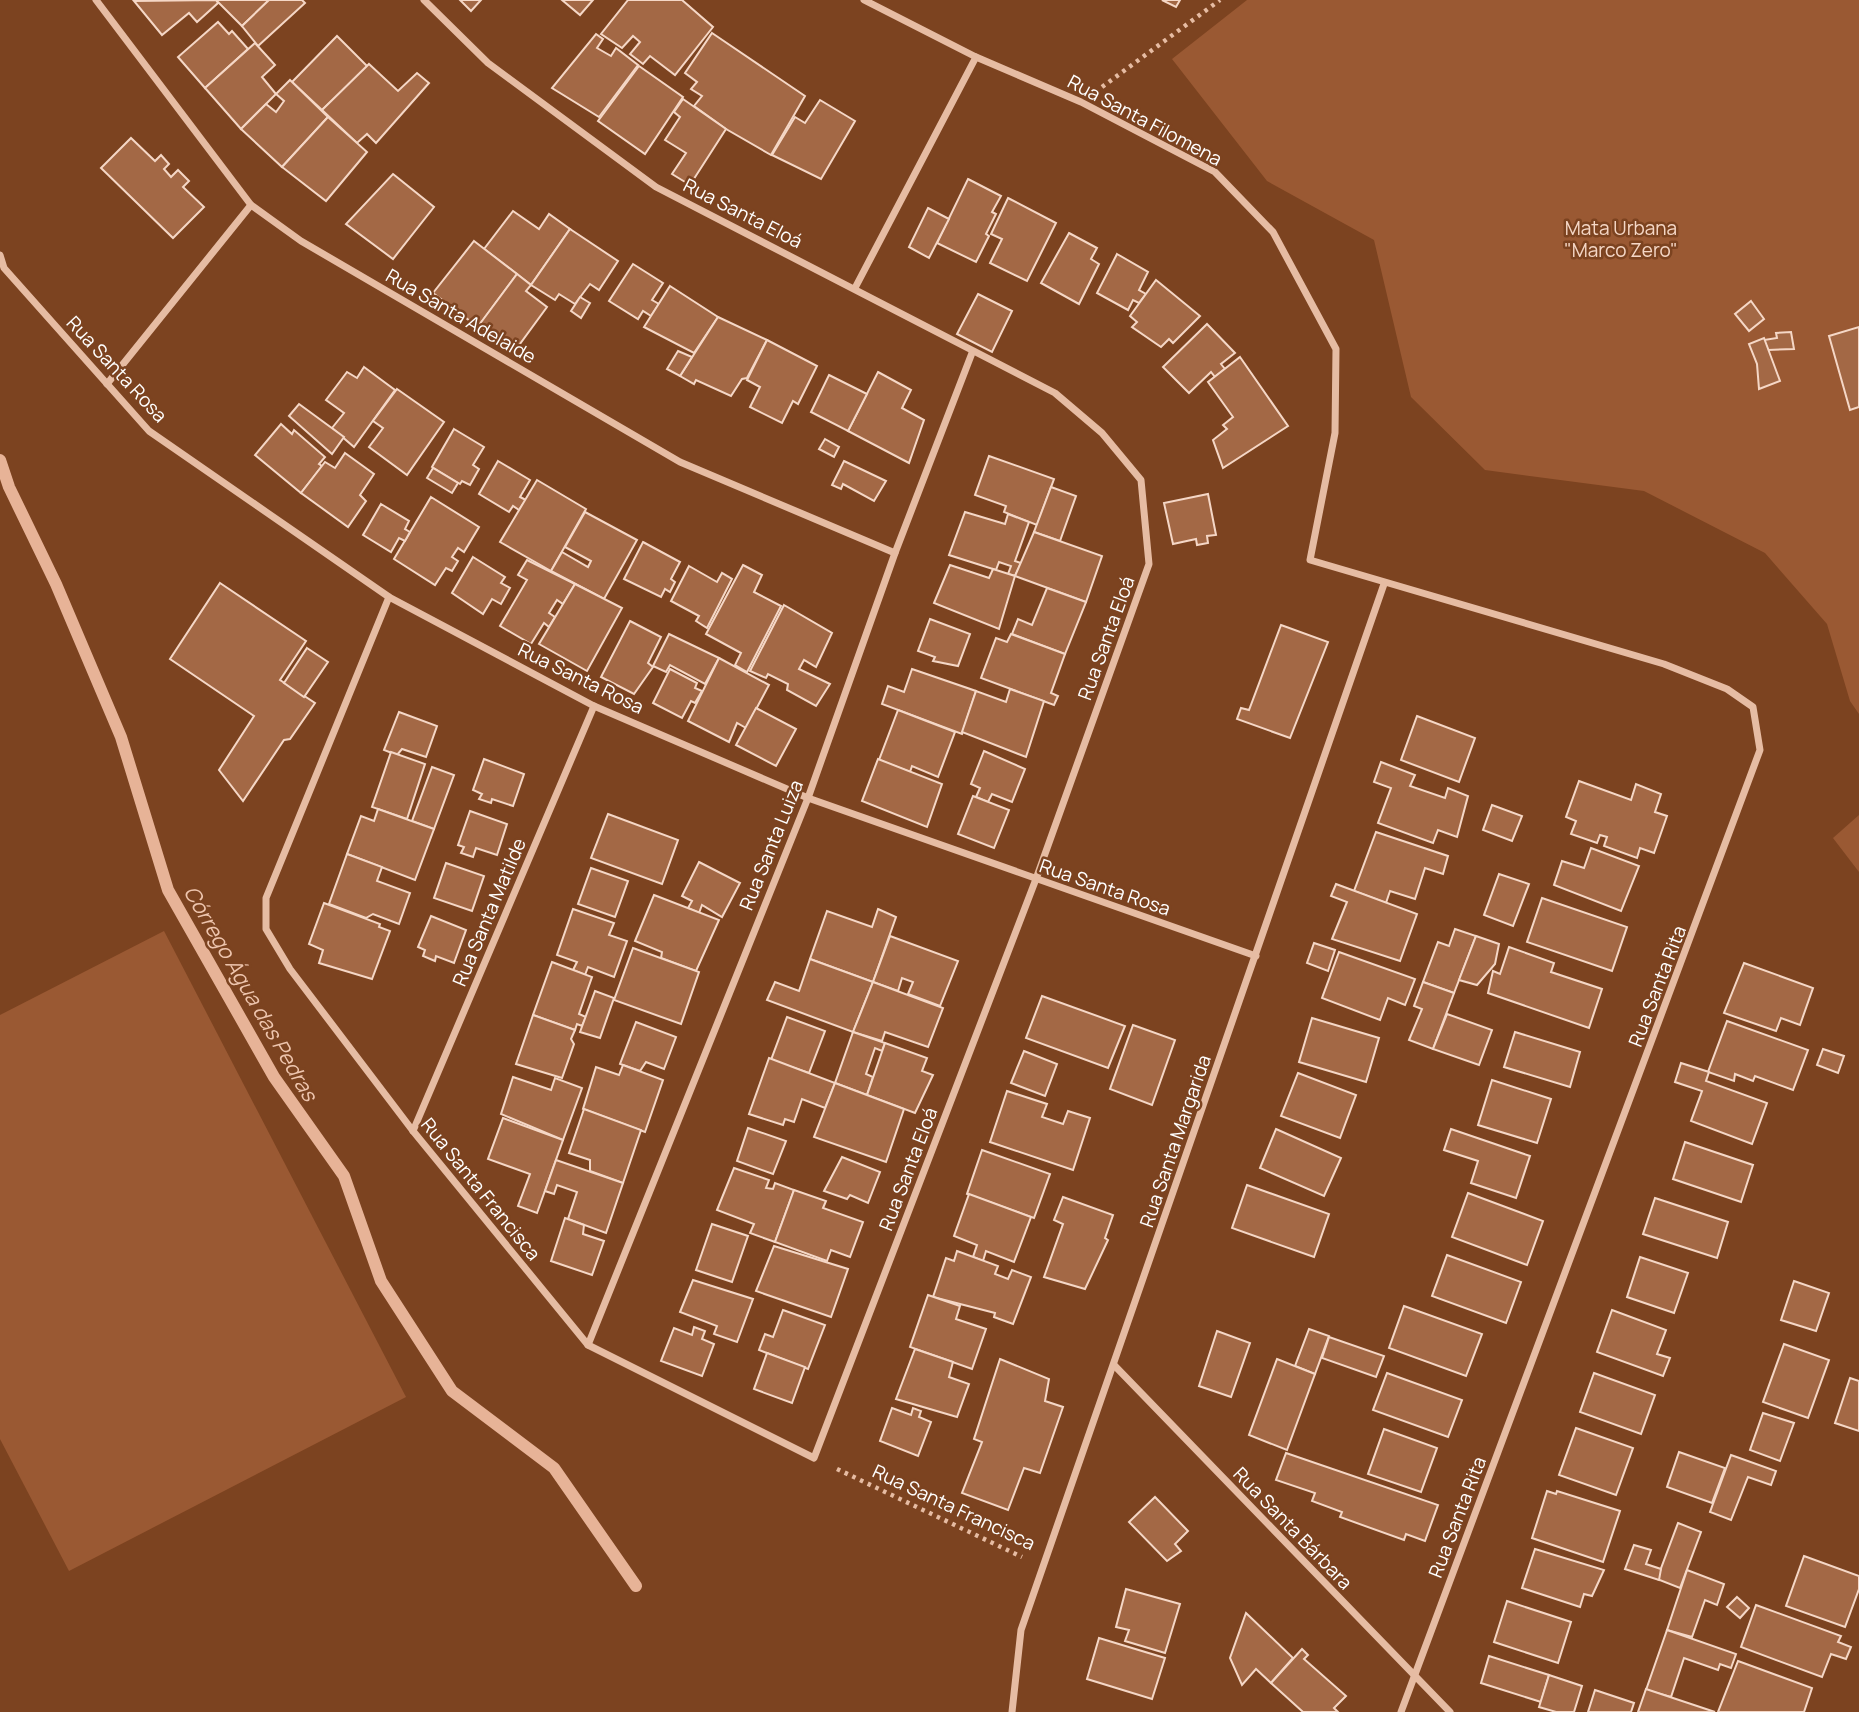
<svg xmlns="http://www.w3.org/2000/svg" width="1859" height="1712" font-family="Manrope,sans-serif">
	<style>
		.green { fill: #9a5933 }
		.lines { fill: none; stroke-linecap: round; stroke-linejoin: round }
		.stream { stroke: #e7b397; stroke-width: 12 }
		.building { fill: #a36845; stroke: #f5d7c6; stroke-width: 2 }
		.path { stroke: #e6bca3; stroke-width: 4.5; stroke-dasharray: 3.5 5; stroke-linecap: butt }
		.minor { stroke: #e6bca3; stroke-width: 7 }
		.labels { text-anchor: middle; dominant-baseline: central; stroke-width: 5; stroke-linejoin: round; paint-order: stroke }
		.street-label { font-size: 19px; fill: #fff; stroke: #7c4320 }
		.park-label { font-size: 19px; fill: #f5d7c6; stroke: #7c4320 }
		.water-label { font-size: 21px; font-style: italic; fill: #eec5ae; stroke: #7c4320 }
	</style>
	<rect width="100%" height="100%" fill="#7c4320"/>
	<!-- green -->
	<g class="green">
		<path d="M1247,0H1859V714L1850,701L1827,624L1765,553L1644,491L1485,470L1411,397L1374,240L1267,181L1172,59Z"/>
		<path d="M1859,815V872L1833,838Z"/>
		<path d="M164,931L406,1397L69,1571L0,1439V1015Z"/>
	</g>
	<g class="lines">
		<!-- stream -->
		<path class="stream" d="M0,460L9,487L56,584L121,737L168,890L274,1077L344,1176L381,1281L452,1391L554,1468L636,1586"/>
	</g>
	<!-- building -->
	<g class="building">
		<path d="M216,0H269L242,26Z"/>
		<path d="M216,0L218,3L197,22L189,13L162,35L134,1Z"/>
		<path d="M269,0H302L305,3L258,46L242,26Z"/>
		<path d="M460,0H481L471,11Z"/>
		<path d="M562,0H593L580,15Z"/>
		<path d="M628,0H682L713,27L675,75L650,56L643,64L630,54L640,42L633,36L622,48L601,34Z"/>
		<path d="M1162,0H1180L1176,7Z"/>
		<path d="M218,22L229,34L232,31L248,49L205,88L178,57Z"/>
		<path d="M712,33L805,96L771,155L726,129L694,106L702,96L691,89L697,82L685,73Z"/>
		<path d="M596,34L603,39L597,48L611,56L616,48L638,65L599,117L552,88Z"/>
		<path d="M337,36L368,67L322,110L292,82Z"/>
		<path d="M255,43L275,65L262,77L276,94L241,129L205,88Z"/>
		<path d="M369,64L398,91L417,73L429,83L376,143L367,134L357,143L322,110Z"/>
		<path d="M639,66L683,97L645,154L598,121Z"/>
		<path d="M290,80L328,117L282,167L241,129L266,104L276,112L284,101L276,94Z"/>
		<path d="M683,99L726,129L690,185L672,174L686,153L665,140L680,117L674,112Z"/>
		<path d="M820,100L855,121L821,179L772,155L795,117L805,123Z"/>
		<path d="M328,117L367,152L326,201L282,167Z"/>
		<path d="M131,138L155,161L161,155L169,164L164,169L171,177L178,170L189,181L183,187L204,207L173,238L101,168Z"/>
		<path d="M393,174L434,207L393,259L346,224Z"/>
		<path d="M968,179L1001,196L992,212L996,214L986,234L989,236L976,262L937,243Z"/>
		<path d="M1008,198L1056,223L1027,281L990,263L1002,239L991,234Z"/>
		<path d="M928,208L949,219L929,258L909,247Z"/>
		<path d="M513,211L539,229L549,214L570,229L531,285L484,249Z"/>
		<path d="M570,229L618,261L599,290L590,284L575,304L559,294L555,300L531,285Z"/>
		<path d="M1069,233L1097,248L1091,259L1099,264L1079,304L1041,283Z"/>
		<path d="M474,241L517,274L478,327L433,293Z"/>
		<path d="M1117,254L1148,272L1139,290L1146,294L1139,303L1133,300L1128,310L1097,293Z"/>
		<path d="M633,264L663,283L652,300L659,304L651,316L643,311L638,319L609,301Z"/>
		<path d="M517,274L531,285L526,291L547,307L514,352L479,325Z"/>
		<path d="M1156,280L1200,316L1173,343L1169,339L1161,347L1132,327L1137,322L1130,316Z"/>
		<path d="M670,286L718,317L694,353L644,327Z"/>
		<path d="M978,294L1012,311L992,352L957,334Z"/>
		<path d="M580,297L590,303L581,318L571,311Z"/>
		<path d="M1751,301L1764,319L1749,331L1735,314Z"/>
		<path d="M718,317L767,340L747,378L742,379L731,396L696,380L694,384L680,376Z"/>
		<path d="M1207,324L1235,353L1221,364L1225,369L1215,377L1211,372L1189,393L1163,367Z"/>
		<path d="M1859,327V407L1850,410L1829,336Z"/>
		<path d="M1791,332L1794,349L1768,350L1764,340L1777,338L1776,333Z"/>
		<path d="M1764,338L1780,381L1759,389L1757,364L1749,344Z"/>
		<path d="M767,340L817,366L798,404L793,401L782,423L750,407L760,387L747,380Z"/>
		<path d="M678,351L692,357L680,376L667,369Z"/>
		<path d="M1240,357L1288,426L1223,468L1213,440L1227,429L1223,425L1233,417L1208,382Z"/>
		<path d="M364,367L395,390L354,447L332,428L344,413L326,400L347,372L357,378Z"/>
		<path d="M878,372L911,390L902,408L924,420L909,463L848,431Z"/>
		<path d="M829,375L867,394L848,431L811,412Z"/>
		<path d="M397,389L444,422L407,475L369,447L383,428L373,421Z"/>
		<path d="M299,404L344,437L332,454L289,416Z"/>
		<path d="M281,424L292,434L294,430L325,457L319,464L322,466L301,493L255,455Z"/>
		<path d="M454,429L484,447L473,465L479,469L470,485L462,481L460,484L432,467Z"/>
		<path d="M825,439L839,447L834,457L819,449Z"/>
		<path d="M345,453L374,474L360,495L366,501L348,527L301,493L325,462L335,468Z"/>
		<path d="M989,456L1054,479L1037,525L1004,512L1006,506L975,495Z"/>
		<path d="M498,461L530,480L520,497L526,500L519,510L513,506L509,512L479,494Z"/>
		<path d="M844,461L886,481L874,501L843,484L841,489L832,485Z"/>
		<path d="M433,468L458,483L452,493L427,478Z"/>
		<path d="M537,480L586,509L551,571L500,542Z"/>
		<path d="M1051,487L1076,496L1060,541L1034,532Z"/>
		<path d="M1208,494L1216,535L1207,536L1208,543L1197,545L1196,539L1173,544L1164,503Z"/>
		<path d="M431,497L479,527L464,552L458,548L452,557L458,561L452,571L446,568L435,585L394,559Z"/>
		<path d="M381,504L409,521L405,529L410,532L405,541L399,538L391,552L363,535Z"/>
		<path d="M585,512L637,540L604,599L551,571L562,552L588,567L591,561L565,547Z"/>
		<path d="M965,512L1005,524L1008,514L1029,522L1015,561L1021,563L1015,576L1008,574L1011,566L999,562L996,570L949,555Z"/>
		<path d="M1034,532L1102,556L1086,602L1015,576Z"/>
		<path d="M643,542L680,562L671,579L675,582L670,592L665,589L661,597L624,579Z"/>
		<path d="M473,557L505,577L501,583L510,588L501,604L492,599L483,614L452,593Z"/>
		<path d="M527,560L575,584L563,604L557,600L549,613L555,617L549,627L544,623L531,644L500,626L527,580L518,575Z"/>
		<path d="M743,565L762,575L754,592L781,606L747,672L735,665L741,653L706,634Z"/>
		<path d="M950,565L989,578L993,569L1015,576L999,629L934,603Z"/>
		<path d="M689,566L717,582L722,573L732,579L707,628L696,621L699,616L671,601Z"/>
		<path d="M220,583L306,641L280,680L315,703L290,739L284,740L243,801L219,770L254,716L170,659Z"/>
		<path d="M575,584L622,608L587,671L539,644Z"/>
		<path d="M1047,588L1086,602L1065,654L1012,634L1018,619L1032,625Z"/>
		<path d="M784,605L832,633L816,667L804,660L799,669L830,684L816,706L787,690L788,684L768,674L766,678L750,671Z"/>
		<path d="M930,619L970,634L958,666L933,661L935,657L918,651Z"/>
		<path d="M630,621L661,637L648,663L653,667L634,694L601,677Z"/>
		<path d="M1281,625L1328,642L1290,738L1237,719L1241,708L1249,710Z"/>
		<path d="M669,634L719,658L705,684L670,665L666,672L653,666Z"/>
		<path d="M1011,634L1065,654L1051,693L1058,696L1054,705L981,678L996,638L1007,642Z"/>
		<path d="M307,648L328,662L304,697L284,683Z"/>
		<path d="M719,658L769,685L746,728L737,723L729,742L688,721Z"/>
		<path d="M670,669L697,683L695,688L702,691L695,703L691,701L682,718L653,703Z"/>
		<path d="M912,669L976,691L962,734L882,704L888,686L904,692Z"/>
		<path d="M1010,689L1044,701L1026,757L962,732L976,691L1006,702Z"/>
		<path d="M756,708L796,729L776,766L736,745Z"/>
		<path d="M898,710L955,732L938,777L912,766L910,772L879,760Z"/>
		<path d="M399,712L437,726L426,757L402,749L397,755L384,750Z"/>
		<path d="M1417,716L1475,738L1459,782L1401,760Z"/>
		<path d="M984,751L1025,769L1012,802L992,794L988,802L976,797L980,788L971,784Z"/>
		<path d="M391,752L425,764L407,819L372,807Z"/>
		<path d="M484,759L524,774L513,806L492,799L491,803L479,799L482,794L473,790Z"/>
		<path d="M878,759L942,784L927,827L862,801Z"/>
		<path d="M1381,762L1415,775L1410,786L1445,798L1448,788L1468,796L1457,837L1438,830L1433,843L1378,823L1391,788L1374,782Z"/>
		<path d="M432,767L454,775L434,829L412,821Z"/>
		<path d="M1579,781L1631,800L1636,784L1661,794L1655,812L1667,816L1654,853L1640,848L1637,858L1604,846L1607,837L1600,835L1597,843L1571,834L1576,821L1566,817Z"/>
		<path d="M973,796L1009,810L994,848L958,834Z"/>
		<path d="M1492,805L1522,816L1512,841L1483,830Z"/>
		<path d="M378,809L434,829L415,880L347,854L361,816L374,821Z"/>
		<path d="M470,811L507,824L497,855L476,848L473,857L461,853L464,847L458,845Z"/>
		<path d="M608,814L678,840L662,884L591,858Z"/>
		<path d="M1376,832L1448,856L1443,874L1425,868L1415,899L1390,891L1386,903L1354,891Z"/>
		<path d="M1591,848L1639,866L1621,911L1554,885L1562,861L1584,868Z"/>
		<path d="M347,854L382,867L377,881L410,893L399,924L373,914L366,918L329,904Z"/>
		<path d="M699,862L740,883L722,917L702,905L699,913L688,908L692,901L682,896Z"/>
		<path d="M446,863L484,876L472,911L434,898Z"/>
		<path d="M591,868L628,881L615,917L578,904Z"/>
		<path d="M1499,874L1529,884L1513,926L1484,915Z"/>
		<path d="M1336,884L1417,914L1400,961L1332,939L1347,902L1331,896Z"/>
		<path d="M654,895L719,920L696,971L661,958L662,952L635,941Z"/>
		<path d="M1542,898L1627,927L1612,971L1527,942Z"/>
		<path d="M324,903L380,924L379,927L390,931L372,979L319,963L323,950L309,944Z"/>
		<path d="M573,909L614,923L609,935L627,941L614,977L588,967L585,975L573,970L577,962L557,955Z"/>
		<path d="M878,909L896,917L873,982L810,959L827,911L872,927Z"/>
		<path d="M431,916L466,930L454,963L436,956L435,961L423,956L425,950L418,947Z"/>
		<path d="M1455,929L1476,936L1454,993L1423,982L1438,942L1449,946Z"/>
		<path d="M890,936L958,961L940,1006L908,994L913,982L902,978L898,991L873,982Z"/>
		<path d="M1476,936L1499,944L1495,964L1477,985L1459,980Z"/>
		<path d="M1314,943L1335,950L1328,971L1307,963Z"/>
		<path d="M1509,947L1554,963L1551,972L1602,989L1589,1028L1488,993L1493,971L1500,974Z"/>
		<path d="M633,948L699,972L681,1024L614,1000Z"/>
		<path d="M1339,952L1415,979L1405,1005L1388,998L1380,1020L1322,998Z"/>
		<path d="M810,959L873,982L853,1032L767,1000L775,982L799,991Z"/>
		<path d="M552,962L592,977L579,1014L586,1017L582,1026L577,1024L575,1030L533,1015Z"/>
		<path d="M1744,963L1813,988L1800,1025L1781,1018L1776,1031L1724,1013Z"/>
		<path d="M873,982L943,1008L928,1047L885,1032L882,1041L853,1032Z"/>
		<path d="M1423,982L1454,993L1433,1049L1409,1040L1422,1009L1414,1006Z"/>
		<path d="M595,991L614,998L600,1038L580,1032Z"/>
		<path d="M1042,996L1125,1026L1108,1068L1026,1038Z"/>
		<path d="M1447,1014L1492,1030L1479,1065L1433,1049Z"/>
		<path d="M533,1015L575,1030L571,1039L574,1044L562,1078L516,1064Z"/>
		<path d="M787,1017L825,1031L809,1073L771,1060Z"/>
		<path d="M1312,1018L1379,1038L1366,1082L1299,1062Z"/>
		<path d="M1727,1021L1808,1050L1793,1090L1755,1076L1753,1081L1735,1074L1734,1081L1708,1072Z"/>
		<path d="M636,1022L676,1037L664,1069L646,1062L640,1071L620,1064Z"/>
		<path d="M1133,1025L1175,1040L1152,1105L1110,1089Z"/>
		<path d="M853,1032L885,1043L882,1051L875,1048L866,1074L873,1077L867,1095L835,1083Z"/>
		<path d="M1515,1032L1580,1052L1570,1087L1504,1067Z"/>
		<path d="M885,1043L927,1058L922,1071L933,1075L915,1113L867,1095Z"/>
		<path d="M1823,1049L1844,1056L1838,1073L1817,1065Z"/>
		<path d="M1024,1051L1057,1064L1045,1096L1011,1083Z"/>
		<path d="M769,1058L835,1083L825,1108L802,1099L794,1122L785,1119L783,1125L749,1114Z"/>
		<path d="M1681,1063L1709,1072L1706,1081L1767,1103L1752,1144L1691,1121L1702,1091L1675,1082Z"/>
		<path d="M623,1065L663,1080L645,1132L583,1109L596,1067L619,1075Z"/>
		<path d="M1298,1073L1356,1095L1340,1138L1281,1116Z"/>
		<path d="M513,1077L551,1090L555,1078L582,1088L563,1140L501,1114Z"/>
		<path d="M1492,1080L1551,1099L1537,1143L1478,1125Z"/>
		<path d="M835,1083L904,1109L886,1162L814,1137Z"/>
		<path d="M1007,1091L1047,1104L1042,1117L1063,1124L1068,1111L1090,1118L1073,1170L990,1142Z"/>
		<path d="M584,1109L641,1130L623,1183L590,1171V1160L569,1153Z"/>
		<path d="M503,1118L563,1140L537,1213L518,1206L530,1174L488,1159Z"/>
		<path d="M748,1128L786,1141L773,1174L737,1161Z"/>
		<path d="M1276,1129L1341,1158L1324,1196L1260,1168Z"/>
		<path d="M1451,1129L1530,1156L1516,1198L1471,1183L1478,1161L1444,1150Z"/>
		<path d="M1685,1142L1753,1165L1741,1202L1673,1179Z"/>
		<path d="M982,1150L1050,1174L1034,1218L967,1194Z"/>
		<path d="M842,1157L880,1172L868,1203L850,1195L847,1199L824,1191Z"/>
		<path d="M556,1160L623,1183L606,1233L568,1219L577,1192L557,1185L554,1194L545,1191Z"/>
		<path d="M734,1168L769,1180L766,1188L773,1189L775,1183L794,1190L775,1242L750,1233L754,1224L717,1210Z"/>
		<path d="M1247,1185L1329,1214L1314,1257L1232,1228Z"/>
		<path d="M794,1190L826,1201L823,1208L863,1222L850,1257L831,1250L827,1261L775,1242Z"/>
		<path d="M1468,1193L1543,1221L1527,1265L1452,1237Z"/>
		<path d="M969,1194L1031,1217L1014,1262L986,1251L983,1261L973,1257L977,1245L954,1236Z"/>
		<path d="M1063,1197L1113,1215L1105,1238L1108,1240L1085,1289L1044,1277L1063,1224L1054,1220Z"/>
		<path d="M1655,1198L1728,1222L1717,1258L1643,1234Z"/>
		<path d="M565,1218L584,1225L583,1234L604,1241L592,1275L551,1261Z"/>
		<path d="M712,1224L748,1236L732,1282L696,1270Z"/>
		<path d="M774,1246L848,1269L831,1317L756,1291Z"/>
		<path d="M957,1251L998,1266L995,1274L1008,1279L1012,1270L1031,1277L1013,1324L994,1317L995,1313L933,1297L946,1258L954,1261Z"/>
		<path d="M1447,1255L1521,1282L1506,1323L1432,1296Z"/>
		<path d="M1640,1257L1688,1273L1674,1313L1627,1297Z"/>
		<path d="M693,1280L753,1299L737,1342L714,1334L717,1326L680,1312Z"/>
		<path d="M1794,1281L1829,1293L1816,1331L1781,1320Z"/>
		<path d="M928,1295L960,1306L956,1319L986,1329L972,1369L910,1347Z"/>
		<path d="M1404,1306L1482,1334L1466,1376L1389,1348Z"/>
		<path d="M783,1310L825,1325L808,1369L759,1350L765,1334L773,1337Z"/>
		<path d="M1612,1310L1666,1330L1657,1354L1670,1358L1663,1376L1597,1352Z"/>
		<path d="M694,1327L705,1331L702,1339L714,1344L702,1376L661,1361L674,1328L692,1335Z"/>
		<path d="M1309,1329L1329,1336L1315,1374L1295,1366Z"/>
		<path d="M1217,1331L1250,1343L1231,1397L1199,1386Z"/>
		<path d="M1329,1337L1384,1356L1376,1377L1322,1358Z"/>
		<path d="M1784,1344L1829,1360L1808,1418L1763,1402Z"/>
		<path d="M915,1349L953,1362L949,1377L969,1384L957,1417L896,1399Z"/>
		<path d="M767,1353L805,1367L792,1403L754,1389Z"/>
		<path d="M1000,1359L1049,1379L1045,1401L1063,1407L1040,1473L1024,1468L1008,1510L962,1493L982,1442L974,1439Z"/>
		<path d="M1277,1359L1315,1374L1287,1450L1249,1435Z"/>
		<path d="M1387,1373L1462,1400L1448,1437L1373,1410Z"/>
		<path d="M1594,1373L1655,1395L1641,1434L1580,1412Z"/>
		<path d="M1850,1378L1859,1381V1431L1835,1423Z"/>
		<path d="M892,1408L911,1415L913,1408L921,1411L919,1417L931,1422L918,1456L880,1441Z"/>
		<path d="M1763,1413L1794,1423L1780,1461L1750,1450Z"/>
		<path d="M1576,1428L1633,1448L1616,1495L1559,1475Z"/>
		<path d="M1384,1429L1437,1448L1421,1492L1368,1474Z"/>
		<path d="M1679,1452L1725,1468L1712,1503L1667,1487Z"/>
		<path d="M1286,1453L1438,1505L1425,1541L1406,1534L1404,1540L1340,1517L1342,1512L1312,1501L1315,1493L1276,1480Z"/>
		<path d="M1731,1455L1776,1471L1771,1485L1748,1477L1731,1520L1710,1512Z"/>
		<path d="M1547,1491L1556,1494L1557,1491L1620,1511L1603,1562L1532,1538Z"/>
		<path d="M1155,1497L1188,1531L1175,1544L1181,1551L1167,1561L1129,1522Z"/>
		<path d="M1678,1523L1701,1532L1680,1588L1657,1579Z"/>
		<path d="M1634,1545L1651,1550L1646,1564L1661,1569L1659,1580L1625,1569Z"/>
		<path d="M1535,1549L1604,1570L1592,1596L1584,1594L1580,1607L1522,1588Z"/>
		<path d="M1804,1556L1859,1576V1589L1845,1627L1786,1606Z"/>
		<path d="M1687,1570L1724,1584L1717,1605L1705,1600L1692,1637L1667,1630Z"/>
		<path d="M1126,1589L1180,1604L1165,1653L1125,1641L1129,1630L1116,1627Z"/>
		<path d="M1737,1597L1749,1608L1740,1618L1727,1607Z"/>
		<path d="M1507,1601L1571,1622L1558,1663L1494,1642Z"/>
		<path d="M1756,1605L1841,1636L1838,1642L1851,1647L1846,1659L1831,1654L1822,1677L1741,1647Z"/>
		<path d="M1246,1613L1293,1658L1271,1683L1256,1669L1242,1685L1230,1658Z"/>
		<path d="M1667,1630L1736,1654L1731,1668L1720,1664L1718,1670L1684,1658L1671,1697L1646,1690Z"/>
		<path d="M1099,1638L1165,1658L1152,1699L1087,1679Z"/>
		<path d="M1302,1649L1308,1655L1304,1659L1346,1696L1334,1708L1338,1712H1303L1271,1683Z"/>
		<path d="M1489,1656L1549,1675L1541,1702L1481,1683Z"/>
		<path d="M1738,1661L1812,1688L1804,1712H1718Z"/>
		<path d="M1549,1675L1582,1686L1574,1712H1556L1539,1707Z"/>
		<path d="M1646,1689L1715,1712H1638Z"/>
		<path d="M1595,1690L1634,1703L1631,1712H1588Z"/>
	</g>
	<g class="lines">
		<!-- path -->
		<g class="path">
			<path d="M1102,87L1220,0"/>
			<path d="M837,1469L1022,1557"/>
		</g>
		<!-- minor -->
		<g class="minor">
			<path d="M96,0L251,205L301,241L680,462L895,553"/>
			<path d="M864,0L976,57L1081,102L1215,172L1273,232L1336,349L1335,433L1310,560L1664,664L1727,689L1753,707L1760,750L1401,1712"/>
			<path d="M0,255L4,268L149,431L389,597L594,706L808,798L1256,956"/>
			<path d="M855,288L976,57"/>
			<path d="M107,384L251,205"/>
			<path d="M389,597L266,898V929L290,969L413,1131L588,1345L814,1458L1036,879L1149,564L1141,480L1102,433L1055,393L656,187L488,63L424,0"/>
			<path d="M413,1131L594,706"/>
			<path d="M588,1345L808,798L895,553L972,353"/>
			<path d="M1114,1365L1450,1712"/>
			<path d="M1012,1712L1021,1630L1384,584"/>
		</g>
	</g>
	<g class="labels">
		<!-- street labels -->
		<g class="street-label">
			<text transform="translate(1145 120) rotate(28)">Rua Santa Filomena</text>
			<text transform="translate(743 213) rotate(27)">Rua Santa Eloá</text>
			<text transform="translate(461 316) rotate(30)">Rua Santa Adelaide</text>
			<text transform="translate(117 369) rotate(47)">Rua Santa Rosa</text>
			<text transform="translate(1106 638) rotate(-70)">Rua Santa Eloá</text>
			<text transform="translate(581 678) rotate(26)">Rua Santa Rosa</text>
			<text transform="translate(771 845) rotate(-68)">Rua Santa Luiza</text>
			<text transform="translate(1105 887) rotate(19)">Rua Santa Rosa</text>
			<text transform="translate(489 912) rotate(-67)">Rua Santa Matilde</text>
			<text transform="translate(1657 986) rotate(-69)">Rua Santa Rita</text>
			<text transform="translate(1175 1141) rotate(-71)">Rua Santa Margarida</text>
			<text transform="translate(908 1169) rotate(-69)">Rua Santa Eloá</text>
			<text transform="translate(481 1189) rotate(51)">Rua Santa Francisca</text>
			<text transform="translate(954 1507) rotate(25)">Rua Santa Francisca</text>
			<text transform="translate(1457 1517) rotate(-69)">Rua Santa Rita</text>
			<text transform="translate(1293 1528) rotate(46)">Rua Santa Bárbara</text>
		</g>
		<!-- park labels -->
		<g class="park-label">
			<text x="1621" y="228">Mata Urbana<tspan x="1621" dy="22">"Marco Zero"</tspan></text>
		</g>
		<!-- water labels -->
		<g class="water-label">
			<text transform="translate(251 993) rotate(60)">Córrego Água das Pedras</text>
		</g>
	</g>
</svg>
